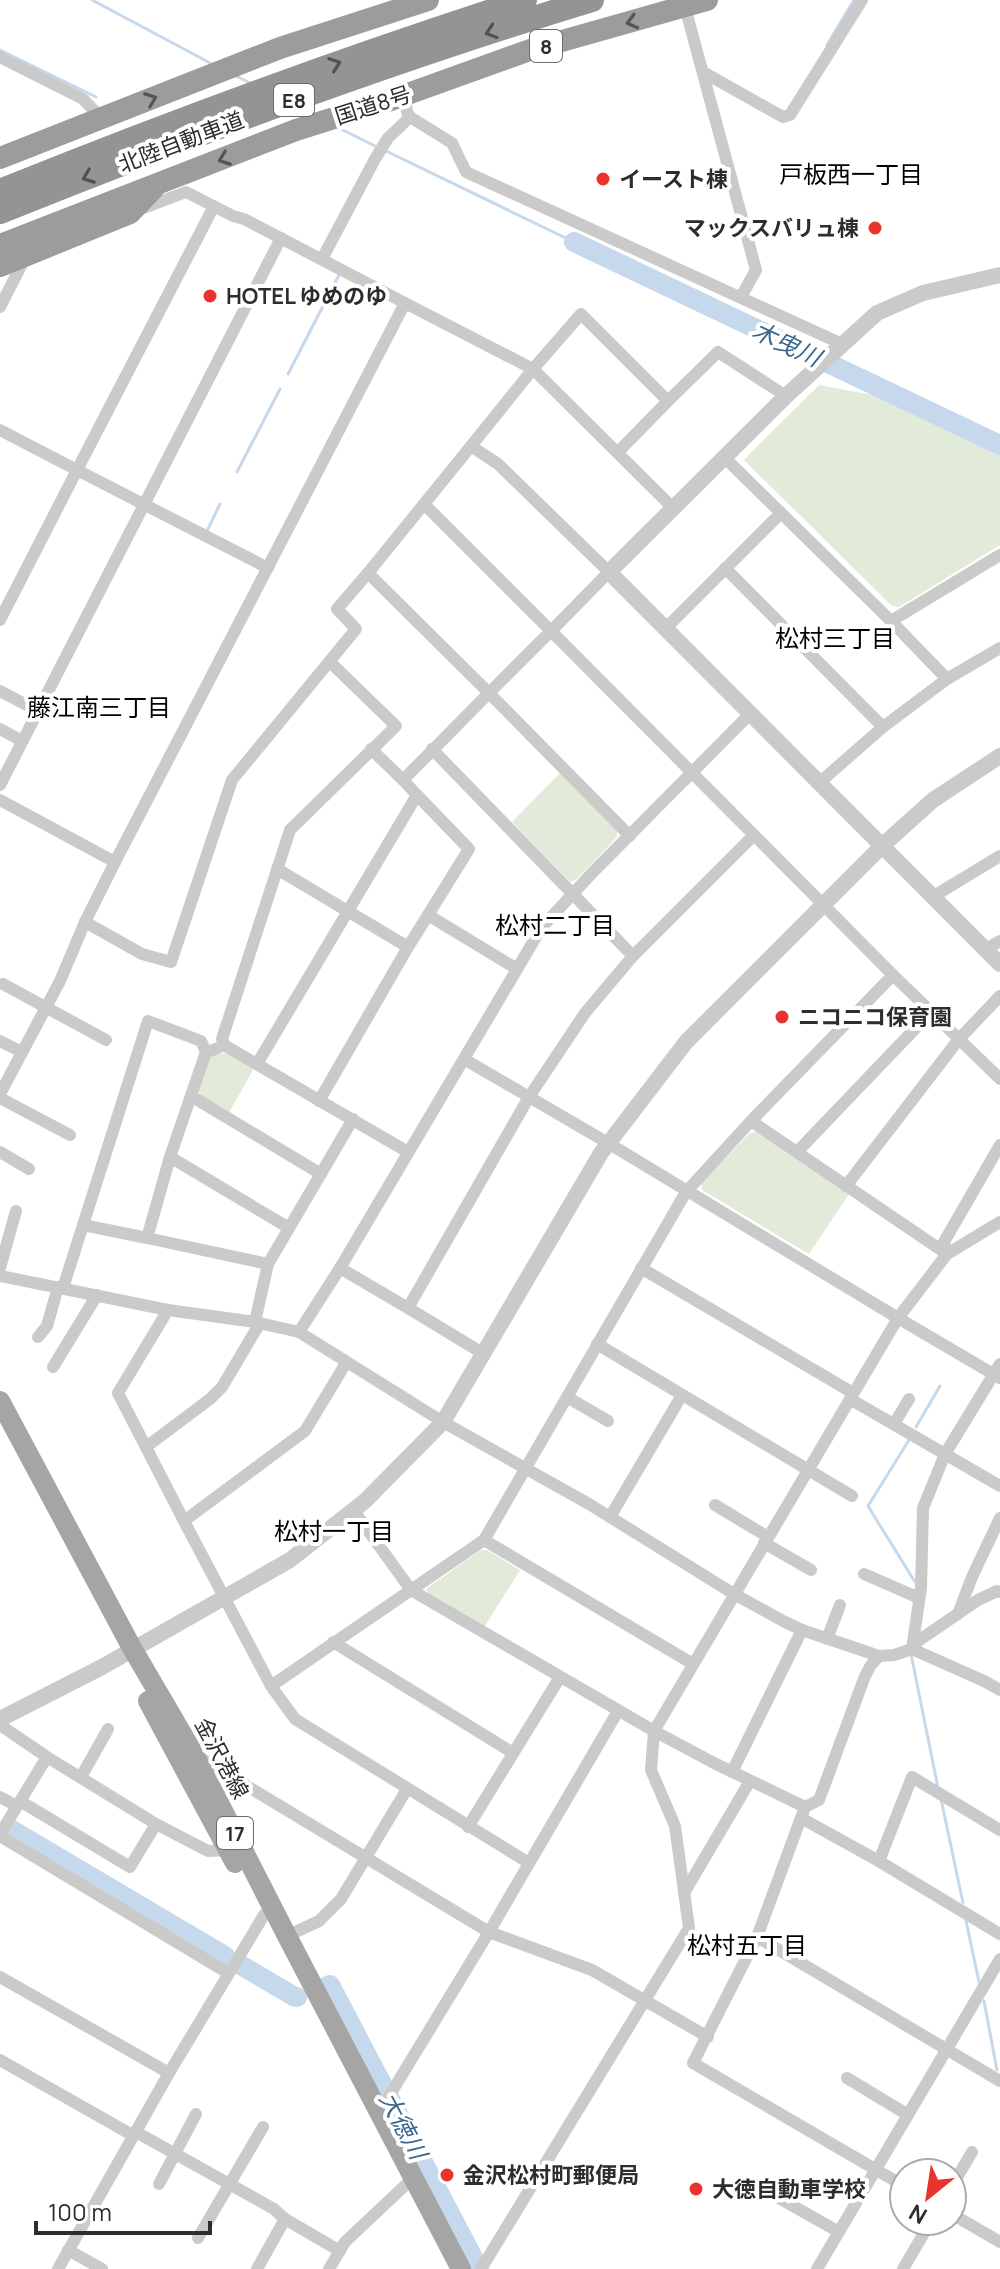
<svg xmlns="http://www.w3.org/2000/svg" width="1000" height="2269" font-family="Manrope,'Noto Sans JP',sans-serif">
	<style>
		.green { fill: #e2ebda }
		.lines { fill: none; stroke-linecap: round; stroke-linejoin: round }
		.stream { stroke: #c6d9ec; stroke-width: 3 }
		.river { stroke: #c6d9ec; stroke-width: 20 }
		.minor { stroke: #cacaca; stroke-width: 12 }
		.tertiary { stroke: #cacaca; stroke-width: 16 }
		.primary { stroke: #a5a5a5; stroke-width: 20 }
		.trunk { stroke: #9c9c9c; stroke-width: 22 }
		.motorway { stroke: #949494; stroke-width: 24 }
		.oneway { stroke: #545454 }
		.oneway2 { stroke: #515151 }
		.poi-dot { fill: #e8342c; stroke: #fff; stroke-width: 3 }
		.labels { text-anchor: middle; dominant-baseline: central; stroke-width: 8; stroke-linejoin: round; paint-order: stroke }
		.shield { fill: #fff; stroke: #6c6c6c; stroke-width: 2 }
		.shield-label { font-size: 20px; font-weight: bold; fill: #2d2d2d }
		.street-label { font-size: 22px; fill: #2d2d2d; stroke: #fff }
		.poi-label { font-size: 22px; font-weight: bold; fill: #2d2d2d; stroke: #fff; text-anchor: start }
		.neighbourhood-label { font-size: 24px; fill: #000; stroke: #fff }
		.water-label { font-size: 24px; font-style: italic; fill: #3a6590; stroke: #fff }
	</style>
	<rect width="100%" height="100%" fill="#fff"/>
	<!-- green -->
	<g class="green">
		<path d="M819,385L889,398L1000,454V545L899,607L892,606L744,460Z"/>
		<path d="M560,773L617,831V837L577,879L570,882L512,822Z"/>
		<path d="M229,1052L254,1068L229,1113L202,1097L198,1090L209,1057Z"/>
		<path d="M757,1132L849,1194L809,1254L702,1190L701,1183L750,1133Z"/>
		<path d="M481,1550H487L520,1570L485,1626L428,1593L426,1589Z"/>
	</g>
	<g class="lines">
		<!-- stream -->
		<g class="stream">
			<path d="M92,0L212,64"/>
			<path d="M827,45L854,0"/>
			<path d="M0,50L96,97"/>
			<path d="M234,75L252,84"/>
			<path d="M337,127L377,147"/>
			<path d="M384,150L574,242"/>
			<path d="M288,374L339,275"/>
			<path d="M237,472L280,389"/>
			<path d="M207,531L220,504"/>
			<path d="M916,1427L940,1386"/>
			<path d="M909,1440L868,1506L915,1582"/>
			<path d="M911,1654L938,1788"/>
			<path d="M941,1799L963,1903"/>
			<path d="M966,1921L979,1982"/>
			<path d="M984,2001L997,2070"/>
		</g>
		<!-- river -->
		<g class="river">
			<path d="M574,242L1000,445"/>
			<path d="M12,1830L225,1956"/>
			<path d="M239,1964L295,1997H297"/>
			<path d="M326,1987L330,1985L479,2269"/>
		</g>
		<!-- minor -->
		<g class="minor">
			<path d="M685,7L756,270L741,297"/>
			<path d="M0,57L83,99L101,118"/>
			<path d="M703,72L783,117L790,115L862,0"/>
			<path d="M405,95L407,112L410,117L452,143L466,172L842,344"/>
			<path d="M141,209L186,192L233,216L244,219L405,303"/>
			<path d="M322,259L375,159L388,138L410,117"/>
			<path d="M0,307L23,262L22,257"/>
			<path d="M0,430L77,470L214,206"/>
			<path d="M471,446L533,369L674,509"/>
			<path d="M618,452L668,401"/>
			<path d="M725,458L891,621L947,679L883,727L819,783"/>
			<path d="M424,504L551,631L489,693L630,836"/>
			<path d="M725,568L883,727"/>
			<path d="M0,620L77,470L268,568"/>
			<path d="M891,621L1000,555"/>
			<path d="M666,628L781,513"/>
			<path d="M947,679L1000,648"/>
			<path d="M0,691L38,711"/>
			<path d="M0,729L22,741"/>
			<path d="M371,749L403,780"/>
			<path d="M432,749L633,956"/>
			<path d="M0,785L281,238"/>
			<path d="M417,795L469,849L428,915L517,969"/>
			<path d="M0,800L115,862L405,303L533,369L581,314L668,401L718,352L786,396"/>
			<path d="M277,869L408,947L428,915"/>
			<path d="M934,896L1000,856"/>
			<path d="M85,922L115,862"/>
			<path d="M986,949L1000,941"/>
			<path d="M893,975L959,1039L1000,996"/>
			<path d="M3,984L106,1040"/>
			<path d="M0,1041L22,1052"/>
			<path d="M224,1045L408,1152"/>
			<path d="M464,1059L608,1143L898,1318L947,1254L1000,1222"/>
			<path d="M257,1064L417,795L403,780L489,693L368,573L471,446L498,464L609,572L551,631L754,835"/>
			<path d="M0,1094L60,981L85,922L142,954L171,962L232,780L356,629L337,609L368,573"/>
			<path d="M191,1096L321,1174"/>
			<path d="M0,1098L70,1135"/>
			<path d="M319,1101L408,947"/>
			<path d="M0,1152L29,1169"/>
			<path d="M797,1152L931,1012"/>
			<path d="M170,1157L289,1228"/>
			<path d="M846,1186L959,1039L1000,1079"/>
			<path d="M83,1225L148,1021L201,1041L206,1052"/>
			<path d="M147,1238L268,1264"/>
			<path d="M947,1254L944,1242L1000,1145"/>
			<path d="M0,1268L16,1211"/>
			<path d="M340,1268L408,1308"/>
			<path d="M641,1268L853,1393"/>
			<path d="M0,1276L168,1310L255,1322L299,1332L443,1422L589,1504L734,1594L785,1622L802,1630L879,1656L894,1655L912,1649L918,1641L978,1600L997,1591L1000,1592"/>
			<path d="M63,1288L83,1225L147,1238L170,1157L206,1052L216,1049L224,1045L222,1039L290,830L396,726L330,662"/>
			<path d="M168,1310L118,1393L184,1521"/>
			<path d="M255,1322L268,1264L353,1119"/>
			<path d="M299,1332L340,1268L542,927L594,871L750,714"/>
			<path d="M38,1337L47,1326L58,1287"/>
			<path d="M597,1344L852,1496"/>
			<path d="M484,1354L408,1308L529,1097L585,1013L633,956L754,835L893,975L751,1121L947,1254"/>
			<path d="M346,1363L305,1431L184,1521L271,1686L411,1590L654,1731L898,1318L1000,1378"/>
			<path d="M1000,1364L945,1454L923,1508L921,1588L912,1649L984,1681L1000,1690"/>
			<path d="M53,1367L97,1295"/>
			<path d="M567,1397L608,1421"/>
			<path d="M850,1399L1000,1486"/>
			<path d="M894,1424L909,1399"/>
			<path d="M146,1447L210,1399L222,1387L260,1323"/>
			<path d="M715,1505L768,1537"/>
			<path d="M354,1511L411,1590L484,1540L686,1192L751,1121"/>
			<path d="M610,1517L682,1395"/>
			<path d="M484,1540L693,1664"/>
			<path d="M764,1543L811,1570"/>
			<path d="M864,1574L919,1598"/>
			<path d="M958,1614L972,1577L1000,1518"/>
			<path d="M827,1639L840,1605"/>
			<path d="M333,1642L513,1753"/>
			<path d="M879,1656L871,1665L865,1676L819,1800L805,1807L757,1937L693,2063L904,2186"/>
			<path d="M271,1686L295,1719L529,1863"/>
			<path d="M0,1725L47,1757L0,1834"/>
			<path d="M197,1756L489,1932L592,1970L708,2037"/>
			<path d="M47,1757L156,1824L208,1851L231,1850"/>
			<path d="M732,1772L802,1630"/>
			<path d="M81,1777L108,1729"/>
			<path d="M0,1797L17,1806"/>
			<path d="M20,1801L130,1867L156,1824"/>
			<path d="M801,1818L877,1860L1000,1934"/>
			<path d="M468,1827L560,1677"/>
			<path d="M0,1836L228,1973"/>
			<path d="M879,1861L912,1777L1000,1830"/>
			<path d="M684,1893L750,1781"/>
			<path d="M287,1936L319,1921L341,1899L407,1789"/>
			<path d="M757,1937L1000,2081"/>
			<path d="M0,1977L169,2073"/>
			<path d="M0,2060L134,2136"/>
			<path d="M847,2078L908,2115"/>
			<path d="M377,2116L489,1932L618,1711"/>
			<path d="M136,2132L274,2209L285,2219L340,2251"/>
			<path d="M159,2184L196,2114"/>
			<path d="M952,2186L972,2152"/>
			<path d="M779,2198L839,2232"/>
			<path d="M952,2214L1000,2242"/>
			<path d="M198,2238L263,2127"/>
			<path d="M68,2250L102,2269"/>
			<path d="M58,2269L169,2073L264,1915L273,1907"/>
			<path d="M257,2269L285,2219"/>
			<path d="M329,2269L345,2242L414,2177"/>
			<path d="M481,2269L689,1928L675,1826L651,1770L654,1731L714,1763L805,1807"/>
			<path d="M817,2269L1000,1959"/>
			<path d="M903,2269L931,2221"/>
		</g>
		<!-- tertiary -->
		<g class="tertiary">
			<path d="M1000,275L923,293L877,313L786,396L609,572L1000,964"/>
			<path d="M0,1719L102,1667L290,1560L365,1501L443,1422L601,1153L686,1042L883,845L933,800L1000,756"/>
		</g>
		<!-- primary -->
		<g class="primary">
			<path d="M0,1401L132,1648L194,1754L287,1936L461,2269"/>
			<path d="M148,1701L235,1863"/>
		</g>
		<!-- trunk -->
		<g class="trunk">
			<path d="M0,158L280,48L428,0"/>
			<path d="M0,245L296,130L388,101L530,50L707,0"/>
			<path d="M0,266L130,213L154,188"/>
		</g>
		<!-- motorway -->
		<g class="motorway">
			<path d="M0,191C173,121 348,57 525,0"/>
			<path d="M0,212C194,134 391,61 592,0"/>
		</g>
	</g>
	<!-- one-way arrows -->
	<defs><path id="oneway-chevron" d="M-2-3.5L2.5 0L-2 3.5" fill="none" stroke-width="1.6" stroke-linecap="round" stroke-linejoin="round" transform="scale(2)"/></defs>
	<g class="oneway">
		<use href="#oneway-chevron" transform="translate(632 22) rotate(165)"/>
		<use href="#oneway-chevron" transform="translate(151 99) rotate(-21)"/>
		<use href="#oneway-chevron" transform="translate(224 159) rotate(159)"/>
	</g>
	<g class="oneway2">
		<use href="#oneway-chevron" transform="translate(491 32) rotate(162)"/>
		<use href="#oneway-chevron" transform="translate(335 64) rotate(-20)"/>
		<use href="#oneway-chevron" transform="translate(88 177) rotate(159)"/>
	</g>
	<!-- markers -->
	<g class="poi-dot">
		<circle cx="603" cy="179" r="8"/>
		<circle cx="875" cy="228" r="8"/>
		<circle cx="210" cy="296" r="8"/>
		<circle cx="782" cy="1017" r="8"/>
		<circle cx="447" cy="2175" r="8"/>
		<circle cx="696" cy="2189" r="8"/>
	</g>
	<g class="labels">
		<!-- shield labels -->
		<g class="shield">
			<rect x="530" y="30" width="32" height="32" rx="6"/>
			<rect x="274" y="84" width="40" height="32" rx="6"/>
			<rect x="217" y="1817" width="36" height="32" rx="6"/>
		</g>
		<g class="shield-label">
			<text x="546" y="46">8</text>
			<text x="294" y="100">E8</text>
			<text x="235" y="1833">17</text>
		</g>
		<!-- street labels -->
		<g class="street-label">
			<text transform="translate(373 105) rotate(-18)">国道8号</text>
			<text transform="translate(181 142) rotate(-21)">北陸自動車道</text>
			<text transform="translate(222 1758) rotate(62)">金沢港線</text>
		</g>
		<!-- poi labels -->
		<g class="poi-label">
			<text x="619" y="179">イースト棟</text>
			<text x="859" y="228" text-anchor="end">マックスバリュ棟</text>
			<text x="226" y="296">HOTEL ゆめのゆ</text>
			<text x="798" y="1017">ニコニコ保育園</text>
			<text x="463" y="2175">金沢松村町郵便局</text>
			<text x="712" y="2189">大徳自動車学校</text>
		</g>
		<!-- neighbourhood labels -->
		<g class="neighbourhood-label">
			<text x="851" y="173">戸板西一丁目</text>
			<text x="835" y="637">松村三丁目</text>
			<text x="99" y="706">藤江南三丁目</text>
			<text x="555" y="924">松村二丁目</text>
			<text x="334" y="1530">松村一丁目</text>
			<text x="747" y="1944">松村五丁目</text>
		</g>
		<!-- water labels -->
		<g class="water-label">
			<text transform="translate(787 343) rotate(25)">木曳川</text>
			<text transform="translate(404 2125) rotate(62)">大徳川</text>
		</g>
	</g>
	<!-- north arrow -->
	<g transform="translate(928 2197) rotate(210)"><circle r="38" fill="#ffffff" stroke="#ababab" stroke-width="2"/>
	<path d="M0-6L14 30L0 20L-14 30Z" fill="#e8342c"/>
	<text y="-12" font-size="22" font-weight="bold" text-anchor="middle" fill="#2d2d2d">N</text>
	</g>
	<!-- scale -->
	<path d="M36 2221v12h174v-12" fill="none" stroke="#2d2d2d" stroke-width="4"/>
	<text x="48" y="2221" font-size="24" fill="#2d2d2d" stroke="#ffffff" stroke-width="6" paint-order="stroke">100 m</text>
</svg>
